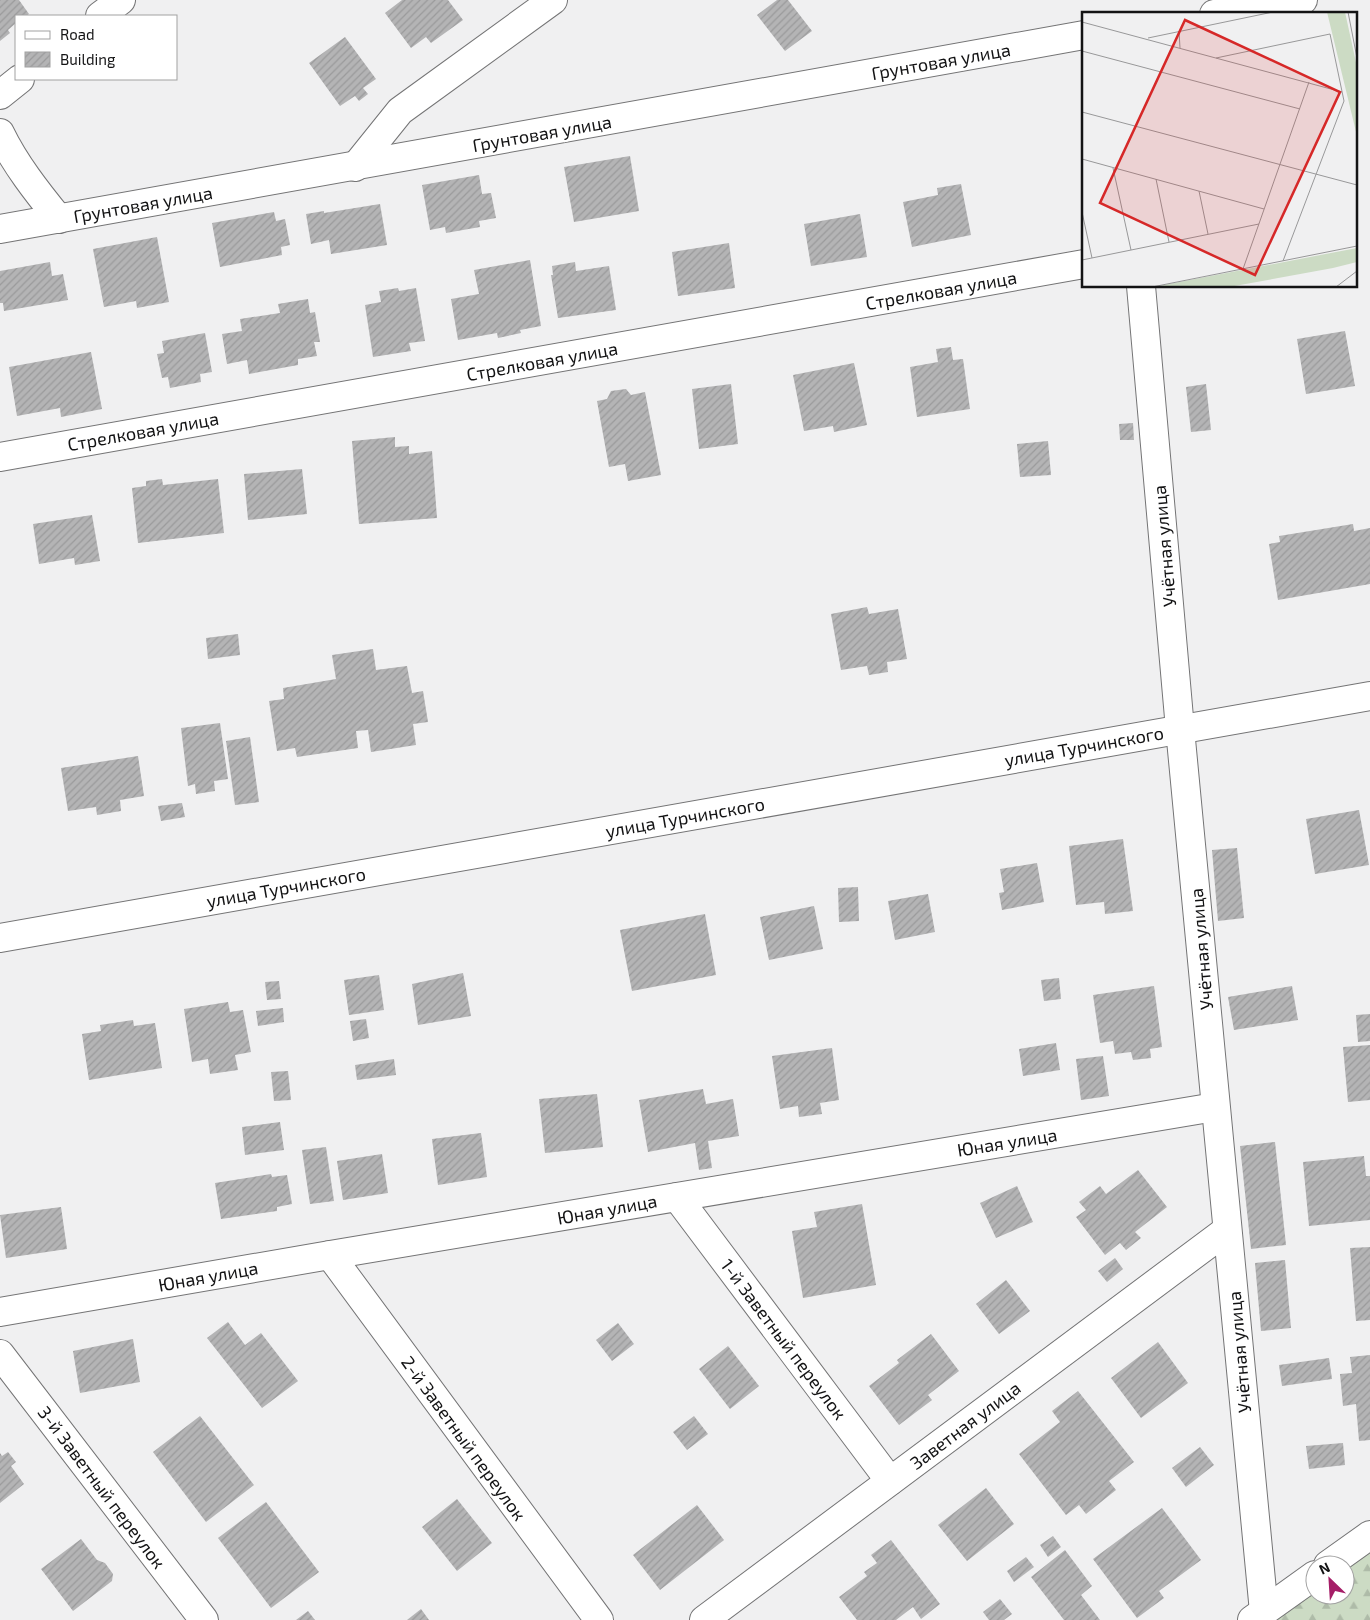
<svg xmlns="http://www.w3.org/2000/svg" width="1370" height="1620" font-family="'Exo 2',sans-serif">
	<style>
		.forest { fill: url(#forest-firs) }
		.building { fill: url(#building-hatch) }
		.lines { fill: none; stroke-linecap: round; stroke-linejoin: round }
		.minor-casing { stroke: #747475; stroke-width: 30 }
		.minor { stroke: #fff; stroke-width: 28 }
		.labels { text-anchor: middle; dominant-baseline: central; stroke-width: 4.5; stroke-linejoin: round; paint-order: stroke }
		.street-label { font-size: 18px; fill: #131314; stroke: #fff }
		.inset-road { fill: none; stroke: #989899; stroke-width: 1 }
		.view { fill: #d62828; fill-opacity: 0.15; stroke: #d62828; stroke-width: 2.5 }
		.inset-edge { fill: none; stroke: #131314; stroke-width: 2.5 }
	</style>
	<defs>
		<pattern id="forest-firs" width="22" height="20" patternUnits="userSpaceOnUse" patternTransform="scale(1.25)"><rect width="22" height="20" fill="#ccdbc4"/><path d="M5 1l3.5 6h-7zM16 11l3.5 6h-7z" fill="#aebba8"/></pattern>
		<pattern id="building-hatch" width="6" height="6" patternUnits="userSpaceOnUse" patternTransform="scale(1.25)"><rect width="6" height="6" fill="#b4b4b5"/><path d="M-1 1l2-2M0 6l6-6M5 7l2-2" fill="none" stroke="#9a9a9b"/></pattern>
	</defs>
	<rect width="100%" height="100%" fill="#f0f0f1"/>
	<!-- forest -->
	<path class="forest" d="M1370,1543V1620H1264L1315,1583V1595H1345V1565Z"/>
	<!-- building -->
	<g class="building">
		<path d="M0,0H19L29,14L26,16H16V23L8,30L10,33L0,41Z"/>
		<path d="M402,0H448L463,20L431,43L426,37L411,48L385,13Z"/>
		<path d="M777,0H788L812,31L785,51L757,15Z"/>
		<path d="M345,37L376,79L363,88L368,94L359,101L355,96L340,106L309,63Z"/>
		<path d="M630,156L639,211L574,222L564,167Z"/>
		<path d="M479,175L482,194L491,193L496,218L479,221L480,227L446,233L445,227L430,230L422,185Z"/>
		<path d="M961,184L971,235L912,247L903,202L938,195L937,188Z"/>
		<path d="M380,204L387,245L331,254L329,240L311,244L306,214L324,211V213Z"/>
		<path d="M274,212L276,221L285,219L290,245L281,247L282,255L220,267L212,223Z"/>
		<path d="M860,214L867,257L811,266L804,224Z"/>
		<path d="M157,237L169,302L137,308L136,301L104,307L93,249Z"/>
		<path d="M729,243L735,288L678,296L672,252Z"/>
		<path d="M530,260L541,326L520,330L521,333L498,338L497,333L458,340L451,299L479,294L474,270Z"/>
		<path d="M50,262L52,276L63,274L68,300L4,311L3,303H0V271Z"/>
		<path d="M575,262L576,271L609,266L616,310L558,318L551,275H553L552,266Z"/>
		<path d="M398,288L399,291L416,288L425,341L409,343L411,351L373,357L365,305L381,302L379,291Z"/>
		<path d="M308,299L310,313L315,312L320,342H314L317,356L298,359V365L249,374L247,360L227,364L222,334L242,331L240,319L280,313L278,304Z"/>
		<path d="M1345,331L1355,386L1306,394L1297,339Z"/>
		<path d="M205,333L212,372L200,374L201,382L170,388L168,377L162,378L157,354L164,353L162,341Z"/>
		<path d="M951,347L953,360L963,359L970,409L917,417L910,367L938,362L936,349Z"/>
		<path d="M91,352L102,409L61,417L60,408L17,416L9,367Z"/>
		<path d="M854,363L867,425L834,432L833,426L804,431L793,375Z"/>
		<path d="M731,384L738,444L699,449L692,389Z"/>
		<path d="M1206,384L1211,430L1191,432L1186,387Z"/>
		<path d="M626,389L631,395L645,392L661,475L628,481L625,464L609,467L597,401L607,399L611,391Z"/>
		<path d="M1133,423L1134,440H1120L1119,424Z"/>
		<path d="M395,437V447L409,446V454L432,451L437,518L359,524L352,441Z"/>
		<path d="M1048,441L1051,475L1020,477L1017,444Z"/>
		<path d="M302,469L307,514L248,520L244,474Z"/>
		<path d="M162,479L163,485L218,479L224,533L138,543L132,488L146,486V481Z"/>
		<path d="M92,515L100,561L75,565L74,558L39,564L33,524Z"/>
		<path d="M1353,524L1354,531L1370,528V584L1278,600L1269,544L1280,542L1279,536Z"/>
		<path d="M867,607L869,614L898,609L907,659L887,662L888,672L869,675L867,666L841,670L831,614Z"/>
		<path d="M238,634L240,655L208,659L206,638Z"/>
		<path d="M373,649L376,670L407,666L412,693L423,691L428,722L413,724L416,745L371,752L368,730L356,731L358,748L297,757L295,748L277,751L269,701L284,699L283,688L336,679L332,655Z"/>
		<path d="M220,723L228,779L214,781L215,791L196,794L195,784L188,786L181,728Z"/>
		<path d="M250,737L259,802L235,805L226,741Z"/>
		<path d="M138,756L144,796L120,800L121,811L97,815L96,807L68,811L61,768Z"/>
		<path d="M182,803L185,817L161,821L158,806Z"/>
		<path d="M1359,810L1369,865L1315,874L1306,819Z"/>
		<path d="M1123,839L1133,911L1105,914L1104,902L1076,905L1069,846Z"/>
		<path d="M1237,848L1244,918L1218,921L1212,850Z"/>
		<path d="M1037,863L1044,902L1002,910L999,893L1004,892L1000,869Z"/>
		<path d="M858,887L859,921L839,922L838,888Z"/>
		<path d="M928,894L935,932L895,940L888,901Z"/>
		<path d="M814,906L823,949L769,960L760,917Z"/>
		<path d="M705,914L716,975L632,991L620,930Z"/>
		<path d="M463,973L471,1016L418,1025L412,984Z"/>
		<path d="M379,975L384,1010L349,1015L344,980Z"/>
		<path d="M1059,978L1061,999L1044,1001L1041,980Z"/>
		<path d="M279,981L281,999L267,1000L265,982Z"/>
		<path d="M1154,986L1162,1047L1150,1049L1151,1058L1133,1060L1131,1052L1115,1054L1113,1041L1100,1043L1093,995Z"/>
		<path d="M1292,986L1298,1020L1234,1030L1228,997Z"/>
		<path d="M228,1002L230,1012L243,1010L251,1052L235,1055L238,1070L210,1074L208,1059L192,1062L184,1009Z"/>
		<path d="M283,1008L284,1022L258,1026L256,1011Z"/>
		<path d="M1370,1014V1041L1358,1042L1356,1015Z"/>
		<path d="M366,1019L369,1038L353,1041L350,1021Z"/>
		<path d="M133,1020L134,1026L155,1023L162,1068L89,1080L82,1034L101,1031L100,1025Z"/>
		<path d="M1056,1043L1060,1070L1023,1076L1019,1049Z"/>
		<path d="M1370,1045V1100L1348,1102L1343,1047Z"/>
		<path d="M832,1048L839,1100L820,1103L822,1114L799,1117L798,1106L780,1109L772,1056Z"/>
		<path d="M1103,1056L1109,1096L1081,1100L1076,1059Z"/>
		<path d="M394,1059L396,1075L357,1080L355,1065Z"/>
		<path d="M288,1071L291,1100L274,1101L271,1072Z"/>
		<path d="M703,1089L706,1104L733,1099L739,1136L708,1141L712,1168L699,1170L695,1143L648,1152L639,1100Z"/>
		<path d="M597,1094L603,1147L545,1153L539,1099Z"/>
		<path d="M280,1122L284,1150L245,1155L242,1127Z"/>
		<path d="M481,1133L487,1177L438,1185L432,1139Z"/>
		<path d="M1275,1142L1286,1245L1251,1249L1240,1146Z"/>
		<path d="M326,1147L334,1201L310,1204L302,1150Z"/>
		<path d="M382,1154L388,1193L343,1200L337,1161Z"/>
		<path d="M1364,1156L1366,1176H1370V1220L1309,1226L1303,1162Z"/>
		<path d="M1138,1170L1167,1207L1135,1232L1141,1238L1126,1250L1120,1243L1105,1255L1076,1217L1086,1210L1079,1202L1100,1186L1106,1194Z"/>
		<path d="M271,1174L272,1177L287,1175L292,1204L277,1207V1211L221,1219L215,1183Z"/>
		<path d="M1017,1186L1033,1222L996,1238L980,1203Z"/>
		<path d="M862,1204L876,1285L803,1298L792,1231L817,1227L814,1212Z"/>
		<path d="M61,1207L67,1249L6,1258L0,1215Z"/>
		<path d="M1370,1247V1320L1356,1321L1350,1248Z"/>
		<path d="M1115,1258L1123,1269L1107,1282L1098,1271Z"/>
		<path d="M1285,1260L1291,1328L1261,1331L1255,1263Z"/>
		<path d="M1006,1280L1030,1311L999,1334L976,1304Z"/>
		<path d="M228,1322L245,1345L261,1333L298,1381L262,1408L207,1338Z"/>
		<path d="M618,1323L634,1344L612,1361L596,1340Z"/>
		<path d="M931,1334L959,1371L928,1395L932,1400L899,1425L869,1386L899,1363L897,1360Z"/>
		<path d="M133,1339L140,1382L80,1393L73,1351Z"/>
		<path d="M1158,1342L1188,1383L1141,1418L1111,1378Z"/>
		<path d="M728,1346L759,1386L730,1409L699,1369Z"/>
		<path d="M1370,1355V1440L1359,1441L1356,1404L1343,1406L1340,1374L1352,1373L1350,1357Z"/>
		<path d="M1329,1358L1332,1379L1282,1386L1279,1365Z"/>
		<path d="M1078,1391L1134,1462L1109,1481L1116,1490L1086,1514L1079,1505L1066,1515L1019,1454L1060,1422L1052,1411Z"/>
		<path d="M200,1416L254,1485L206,1522L153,1452Z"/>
		<path d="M694,1416L708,1434L687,1450L673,1432Z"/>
		<path d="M1343,1443L1345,1465L1309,1469L1306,1446Z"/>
		<path d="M1200,1447L1214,1465L1186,1487L1172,1468Z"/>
		<path d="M8,1452L16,1462L11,1466L24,1484L0,1503V1453L2,1456Z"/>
		<path d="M986,1488L1014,1524L967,1561L938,1525Z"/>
		<path d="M457,1499L492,1543L457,1571L422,1527Z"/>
		<path d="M266,1502L319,1572L271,1608L218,1538Z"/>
		<path d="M697,1505L724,1540L660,1590L633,1555Z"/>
		<path d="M1162,1508L1201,1560L1159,1591L1164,1598L1137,1618L1093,1559Z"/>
		<path d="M1053,1536L1061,1547L1048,1557L1040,1545Z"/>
		<path d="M81,1539L97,1560L105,1563L113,1574L112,1581L73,1611L41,1569Z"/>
		<path d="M891,1540L940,1604L921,1619L913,1607L896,1620H857L839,1597L867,1576L864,1572L877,1563L871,1555Z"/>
		<path d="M1065,1550L1092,1586L1081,1595L1100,1620H1064L1031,1577Z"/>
		<path d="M1026,1557L1034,1567L1014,1582L1007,1571Z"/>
		<path d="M1000,1599L1012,1614L1004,1620H989L983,1612Z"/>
		<path d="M421,1609L429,1620H407Z"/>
		<path d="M308,1611L315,1620H296Z"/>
	</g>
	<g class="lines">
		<!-- minor casing -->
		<g class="minor-casing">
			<g id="minor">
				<path d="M1214,14L1303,0"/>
				<path d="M100,16L121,0"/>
				<path d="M0,95L20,79"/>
				<path d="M0,133C15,164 37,192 59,219"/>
				<path d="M355,167L400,111L553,0"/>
				<path d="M0,229L1084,35"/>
				<path d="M1141,286L1180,729L1264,1612"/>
				<path d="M0,457L1084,264"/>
				<path d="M0,938L1370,696"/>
				<path d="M677,1197L890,1481"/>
				<path d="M330,1255L599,1620"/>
				<path d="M0,1312L330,1255L1215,1107"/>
				<path d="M0,1354L204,1620"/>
				<path d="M1328,1565L1370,1535"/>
				<path d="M704,1620L1227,1230"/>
				<path d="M1252,1620L1315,1575"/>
			</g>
		</g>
		<!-- minor -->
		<use href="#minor" class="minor"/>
	</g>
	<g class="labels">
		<!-- street labels -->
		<g class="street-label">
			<text transform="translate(941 61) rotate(-10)">Грунтовая улица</text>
			<text transform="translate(542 133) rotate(-10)">Грунтовая улица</text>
			<text transform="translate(143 204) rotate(-10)">Грунтовая улица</text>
			<text transform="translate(941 290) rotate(-10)">Стрелковая улица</text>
			<text transform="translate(542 361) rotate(-10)">Стрелковая улица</text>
			<text transform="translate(143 431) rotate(-10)">Стрелковая улица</text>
			<text transform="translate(1164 546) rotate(-95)">Учётная улица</text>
			<text transform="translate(1084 746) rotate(-10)">улица Турчинского</text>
			<text transform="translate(685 817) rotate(-10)">улица Турчинского</text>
			<text transform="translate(286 887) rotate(-10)">улица Турчинского</text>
			<text transform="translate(1201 949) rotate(-95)">Учётная улица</text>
			<text transform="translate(1007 1142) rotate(-9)">Юная улица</text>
			<text transform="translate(607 1209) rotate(-10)">Юная улица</text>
			<text transform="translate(208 1276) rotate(-10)">Юная улица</text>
			<text transform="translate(784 1339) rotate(53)">1-й Заветный переулок</text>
			<text transform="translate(1239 1352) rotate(-95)">Учётная улица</text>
			<text transform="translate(965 1425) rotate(-37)">Заветная улица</text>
			<text transform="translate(464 1438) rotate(54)">2-й Заветный переулок</text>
			<text transform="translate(102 1487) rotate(53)">3-й Заветный переулок</text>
		</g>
	</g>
	<!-- overview -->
	<g transform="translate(1082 12)">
		<rect width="275" height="275" fill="#f0f0f1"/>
		<path d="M245,0H263L275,55V124ZM275,236V250L251,256L147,275H71Z" fill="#ccdbc4"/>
		<path class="inset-road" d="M266,0L275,46M0,10L260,80M97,19L98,36M66,26L191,0M0,39L218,97M134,46L248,22L262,89L201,249M0,100L275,173M0,147L182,197M31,156L49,238M74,167L87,230M117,179L126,222M0,200L10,246M0,248L177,212M161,257L227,70M70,275L275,234M254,275L275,259"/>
		<path class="view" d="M103,8L258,80L173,263L18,191Z"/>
		<rect width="275" height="275" class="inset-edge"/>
	</g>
	<!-- legend -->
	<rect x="15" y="15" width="162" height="65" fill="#ffffff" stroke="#a1a1a1"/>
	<rect x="25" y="31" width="25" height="8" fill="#ffffff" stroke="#a1a1a1"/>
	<text x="60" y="40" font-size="15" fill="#131314">Road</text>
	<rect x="25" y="52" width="25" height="15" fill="url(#building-hatch)" stroke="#a1a1a1"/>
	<text x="60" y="65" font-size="15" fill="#131314">Building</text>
	<!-- north arrow -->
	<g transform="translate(1330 1580) rotate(335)"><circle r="24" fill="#ffffff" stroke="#a1a1a1"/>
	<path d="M0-4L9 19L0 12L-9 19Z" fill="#a51d67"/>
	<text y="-8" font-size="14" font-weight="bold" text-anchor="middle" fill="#131314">N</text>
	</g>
</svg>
